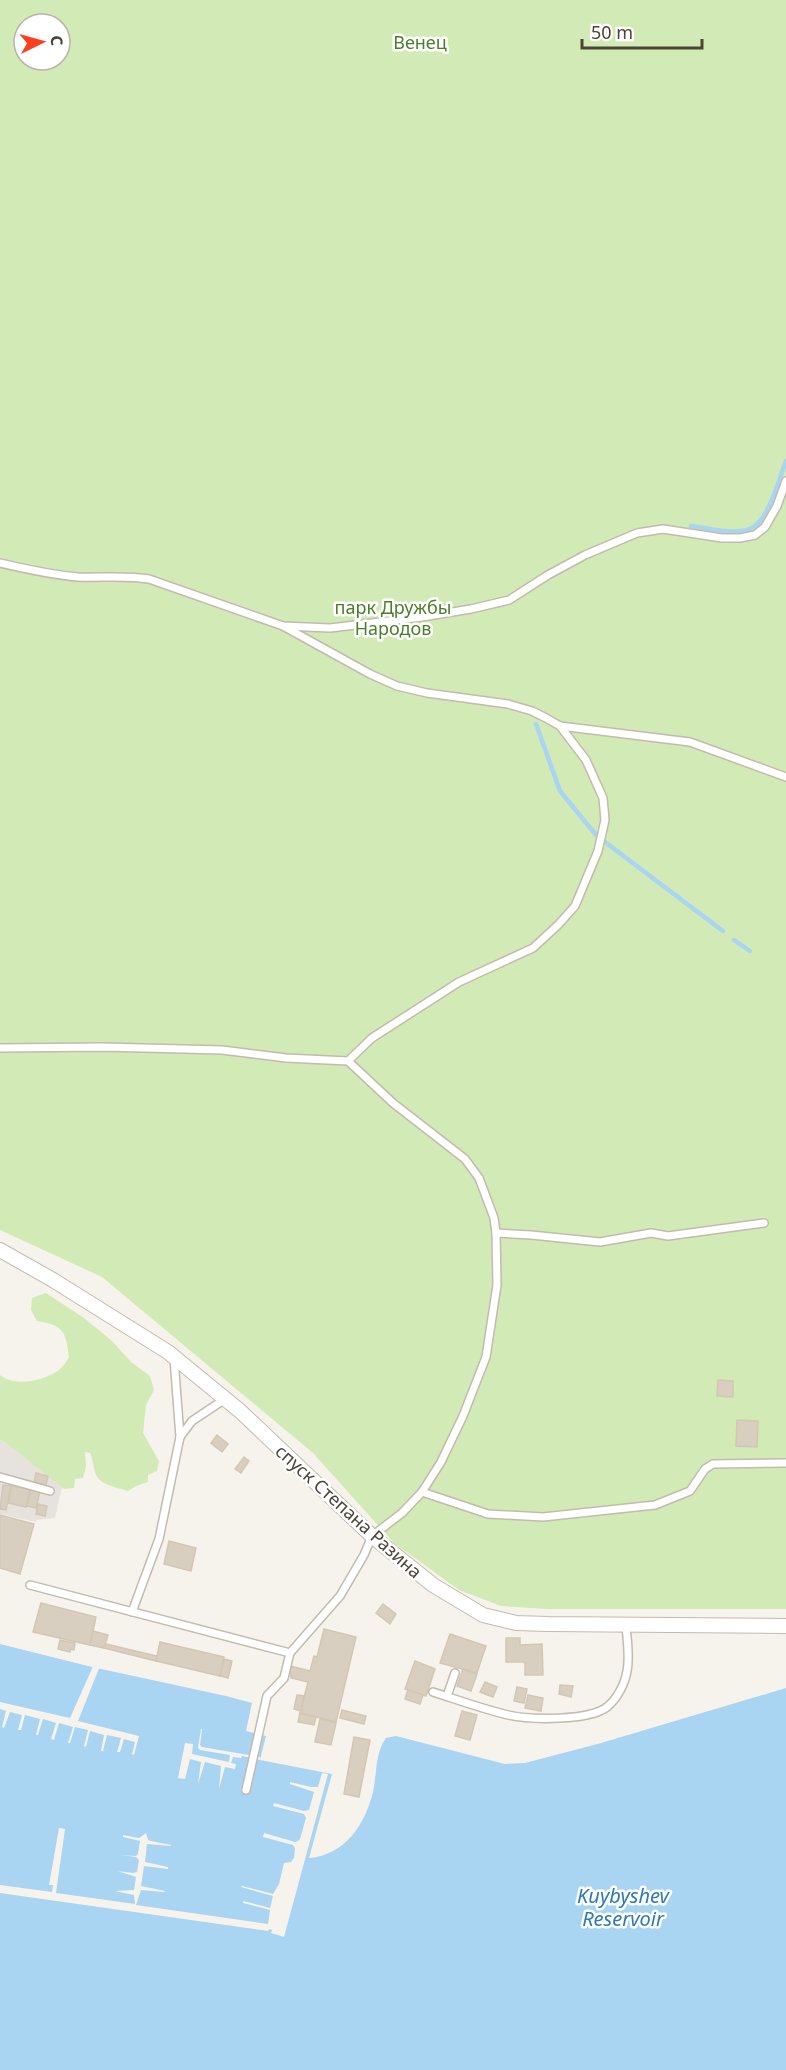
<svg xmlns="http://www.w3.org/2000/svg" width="786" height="2070" font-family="'Noto Sans',sans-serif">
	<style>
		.industrial { fill: #e6e2dd }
		.green { fill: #d2eab5; fill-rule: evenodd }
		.water { fill: #a9d4f2 }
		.pier { fill: #f6f3ec }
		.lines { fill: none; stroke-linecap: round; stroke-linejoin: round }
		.stream { stroke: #a9d4f2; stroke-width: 4.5 }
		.building { fill: #d8cfc1; stroke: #d3c7b4; stroke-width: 1.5 }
		.service-casing { stroke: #c2bbae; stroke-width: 10 }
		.minor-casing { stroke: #c2bbae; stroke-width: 16 }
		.service { stroke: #fff; stroke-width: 7 }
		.minor { stroke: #fff; stroke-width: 14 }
		.labels { text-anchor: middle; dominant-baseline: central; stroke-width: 5; stroke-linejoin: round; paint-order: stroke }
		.park-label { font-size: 18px; fill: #4a7f2a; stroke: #fff }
		.street-label { font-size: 18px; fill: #4b4439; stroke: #fff }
		.water-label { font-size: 20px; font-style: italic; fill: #2e7ab2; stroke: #fff }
	</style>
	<rect width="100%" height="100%" fill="#f6f3ec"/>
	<!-- industrial -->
	<path class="industrial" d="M0,1440L5,1442L62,1487L55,1518L37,1520L36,1522L0,1514Z"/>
	<!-- green -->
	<g class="green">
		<path d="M0,0H786V1609H547L501,1606L459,1590L394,1543L313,1453L102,1277L0,1230ZM24,24H60V60H24Z"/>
		<path d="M46,1293L84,1318L112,1341L131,1362L150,1376L154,1390L146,1405L143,1433L159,1461L157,1471L148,1475V1482L136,1486L128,1491C116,1487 98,1485 95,1472C93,1465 93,1460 90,1453L85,1452L86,1466L83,1478L75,1479L74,1488L64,1489L5,1442L0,1440V1375C15,1387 41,1381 56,1372C62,1369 66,1362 69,1357C66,1332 64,1325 37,1321L31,1310L32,1298Z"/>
	</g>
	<!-- water -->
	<path class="water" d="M0,1644L92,1667L226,1696L252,1703L246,1731L266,1736L260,1760L332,1774L309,1858C345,1855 365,1825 373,1792C377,1774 375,1753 386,1738L396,1736L505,1764L525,1763L601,1743L786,1688V2070H0Z"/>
	<!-- pier -->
	<g class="pier">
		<path d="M94,1664L100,1666L78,1721L139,1736L134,1755L132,1754L135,1742L124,1739L120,1752H117L121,1738L107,1735L103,1751H101L104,1735L90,1731L86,1747L84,1746L88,1730L75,1727L70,1743H68L73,1727L59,1723L54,1740L51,1739L56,1723L43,1719L38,1735H36L40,1719L25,1715L21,1730H18L22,1715L10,1712L4,1728L2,1727L6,1711L0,1709V1702L70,1718Z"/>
		<path d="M201,1729H202L200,1745L202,1747L260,1757V1760L242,1756L241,1758L233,1757L231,1763L236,1764L235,1769L225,1767L219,1789L221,1766L205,1762L198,1784L201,1762L190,1759L185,1779L178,1778L185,1743L193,1744L192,1754L229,1762L230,1755L200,1750L198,1748Z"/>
		<path d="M322,1773L328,1774L284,1937L271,1933L272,1930L269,1929L268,1931L0,1893V1885L52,1892L53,1885H49L59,1828L65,1829L56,1893L135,1904L134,1895L115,1891L134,1890L136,1877L118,1871L133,1873L137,1872L139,1860L136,1857L120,1855L136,1856L138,1854L140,1841L123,1837V1835L139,1838L146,1833L148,1840L151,1841L171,1845V1846L147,1844L145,1862L168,1867V1869L144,1866L141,1886L165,1891L164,1892L141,1890L136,1905L268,1924L270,1910L243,1903V1901L270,1908L273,1896L241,1887L242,1886L273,1894L279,1884L284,1863L291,1862L294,1858L295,1848L293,1845L263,1837L264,1833L295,1842L298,1841L300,1839L306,1818L304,1814L273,1806L274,1803L304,1811L309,1810L314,1792L290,1784V1782L311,1787H318Z"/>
	</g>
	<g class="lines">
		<!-- stream -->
		<g class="stream">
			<path d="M691,526C709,528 735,536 752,528C769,519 779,479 786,461"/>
			<path d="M536,724L560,791L596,835"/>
			<path d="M605,842L723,931"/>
			<path d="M734,940L750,951"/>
		</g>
	</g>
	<!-- building -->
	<g class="building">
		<path d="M718,1380L733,1381V1397L717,1396Z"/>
		<path d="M737,1420L758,1421L757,1447L736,1446Z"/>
		<path d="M217,1435L228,1444L222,1452L211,1443Z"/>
		<path d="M244,1457L249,1461L241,1473L235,1469Z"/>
		<path d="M36,1473L48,1476L46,1485L34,1482Z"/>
		<path d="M3,1485L11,1486L6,1510L0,1509Z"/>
		<path d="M12,1486L30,1489L26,1507L8,1503Z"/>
		<path d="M31,1489L40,1491L36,1508L27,1506Z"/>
		<path d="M38,1504L47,1506L45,1516L36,1514Z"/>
		<path d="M0,1515L34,1524L20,1574L0,1568Z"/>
		<path d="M169,1541L196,1548L191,1571L164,1564Z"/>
		<path d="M41,1603L96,1617L90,1645L33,1632Z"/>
		<path d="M383,1604L396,1614L390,1624L376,1613Z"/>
		<path d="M324,1629L356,1637L336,1722L300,1713L308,1682L291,1678L290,1666L310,1671L314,1656L317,1657Z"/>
		<path d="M93,1631L108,1635L104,1648L90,1645Z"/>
		<path d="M450,1634L486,1646L477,1673L440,1663Z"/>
		<path d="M506,1638H520V1645L542,1644L543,1675H525V1662H506Z"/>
		<path d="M60,1640L75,1643L74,1650L71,1649L70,1652L58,1649Z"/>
		<path d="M160,1642L224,1657L220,1676L156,1661Z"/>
		<path d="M106,1644L157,1656L156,1661L104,1648Z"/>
		<path d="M224,1659L232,1661L228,1678L220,1676Z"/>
		<path d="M415,1661L435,1669L426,1696L405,1689Z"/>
		<path d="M463,1669L477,1674L471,1691L457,1686Z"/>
		<path d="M485,1682L497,1687L493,1697L480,1692Z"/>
		<path d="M560,1685L573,1686L571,1697L559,1694Z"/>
		<path d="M517,1687L527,1689L524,1703L514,1701Z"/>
		<path d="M408,1690L423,1695L420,1704L405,1699Z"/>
		<path d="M297,1695L304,1696L301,1711L294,1709Z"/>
		<path d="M528,1695L543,1698L541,1711L525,1708Z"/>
		<path d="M342,1710L366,1716L364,1724L340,1718Z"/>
		<path d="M462,1711L477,1715L470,1740L455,1736Z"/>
		<path d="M300,1713L316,1717L314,1725L298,1722Z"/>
		<path d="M320,1719L336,1723L331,1745L315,1742Z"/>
		<path d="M354,1737L370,1740L359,1797L344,1794Z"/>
	</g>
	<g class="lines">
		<!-- service casing -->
		<g class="service-casing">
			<g id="service">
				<path d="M0,563C26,569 52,575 78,577C102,578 125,575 149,579L283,626L330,628L422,617L471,609L509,600L548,575L585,555L637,533L663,529L722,538H740L755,535L765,527L777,506L786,481"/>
				<path d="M560,726L690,742L786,777"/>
				<path d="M0,1048L103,1047L183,1049L222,1050L286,1058L348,1061L372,1038L459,982L533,948L558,925L575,906L598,851L605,820L603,798L586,760L560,726L546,718L532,711L508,704L427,693L397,686L370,674L283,626"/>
				<path d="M496,1233L531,1235L600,1242L651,1233L668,1236L764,1223"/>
				<path d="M180,1437L192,1421L225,1399"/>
				<path d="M0,1477L50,1491"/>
				<path d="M422,1492L488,1514L543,1517L655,1505L690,1491L705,1469L713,1464L786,1463"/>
				<path d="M30,1585L290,1653L340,1596L364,1555L372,1536L402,1513L422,1492L441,1462L463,1416L486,1357L497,1285L496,1233L494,1218L479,1178L465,1159L393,1103L348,1061"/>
				<path d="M132,1612L159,1539L180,1437L174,1358"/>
				<path d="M433,1692C458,1700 483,1709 508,1715C530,1720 589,1721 607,1707C617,1699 625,1684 627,1671C630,1657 627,1640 626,1625"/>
				<path d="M447,1696L455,1673"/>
				<path d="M246,1790L267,1696L284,1678L290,1653"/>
			</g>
		</g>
		<!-- minor casing -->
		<g class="minor-casing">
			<path id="minor" d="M0,1250L53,1280L168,1352L240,1411L372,1536L433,1585L483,1615L516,1623L547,1624L786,1626"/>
		</g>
		<!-- service -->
		<use href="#service" class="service"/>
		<!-- minor -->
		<use href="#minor" class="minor"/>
	</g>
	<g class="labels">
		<!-- park labels -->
		<g class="park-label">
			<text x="420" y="42">Венец</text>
			<text x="393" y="607">парк Дружбы<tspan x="393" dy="21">Народов</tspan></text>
		</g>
		<!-- street labels -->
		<g class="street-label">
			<text transform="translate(349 1511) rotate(42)">спуск Степана Разина</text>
		</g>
		<!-- water labels -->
		<g class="water-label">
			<text x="623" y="1895">Kuybyshev<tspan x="623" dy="23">Reservoir</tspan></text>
		</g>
	</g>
	<!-- north arrow -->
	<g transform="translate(42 42) rotate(85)"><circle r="28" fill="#ffffff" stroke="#b7b4b0" stroke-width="1.5"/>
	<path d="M0-4.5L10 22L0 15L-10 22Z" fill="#fc3f1d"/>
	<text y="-9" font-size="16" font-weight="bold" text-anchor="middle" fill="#4b4439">С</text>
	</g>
	<!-- scale -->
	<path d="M582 39v9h120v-9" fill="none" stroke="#4b4439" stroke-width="3"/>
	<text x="591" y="39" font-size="18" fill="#4b4439" stroke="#ffffff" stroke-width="4.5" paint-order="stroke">50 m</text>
</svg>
